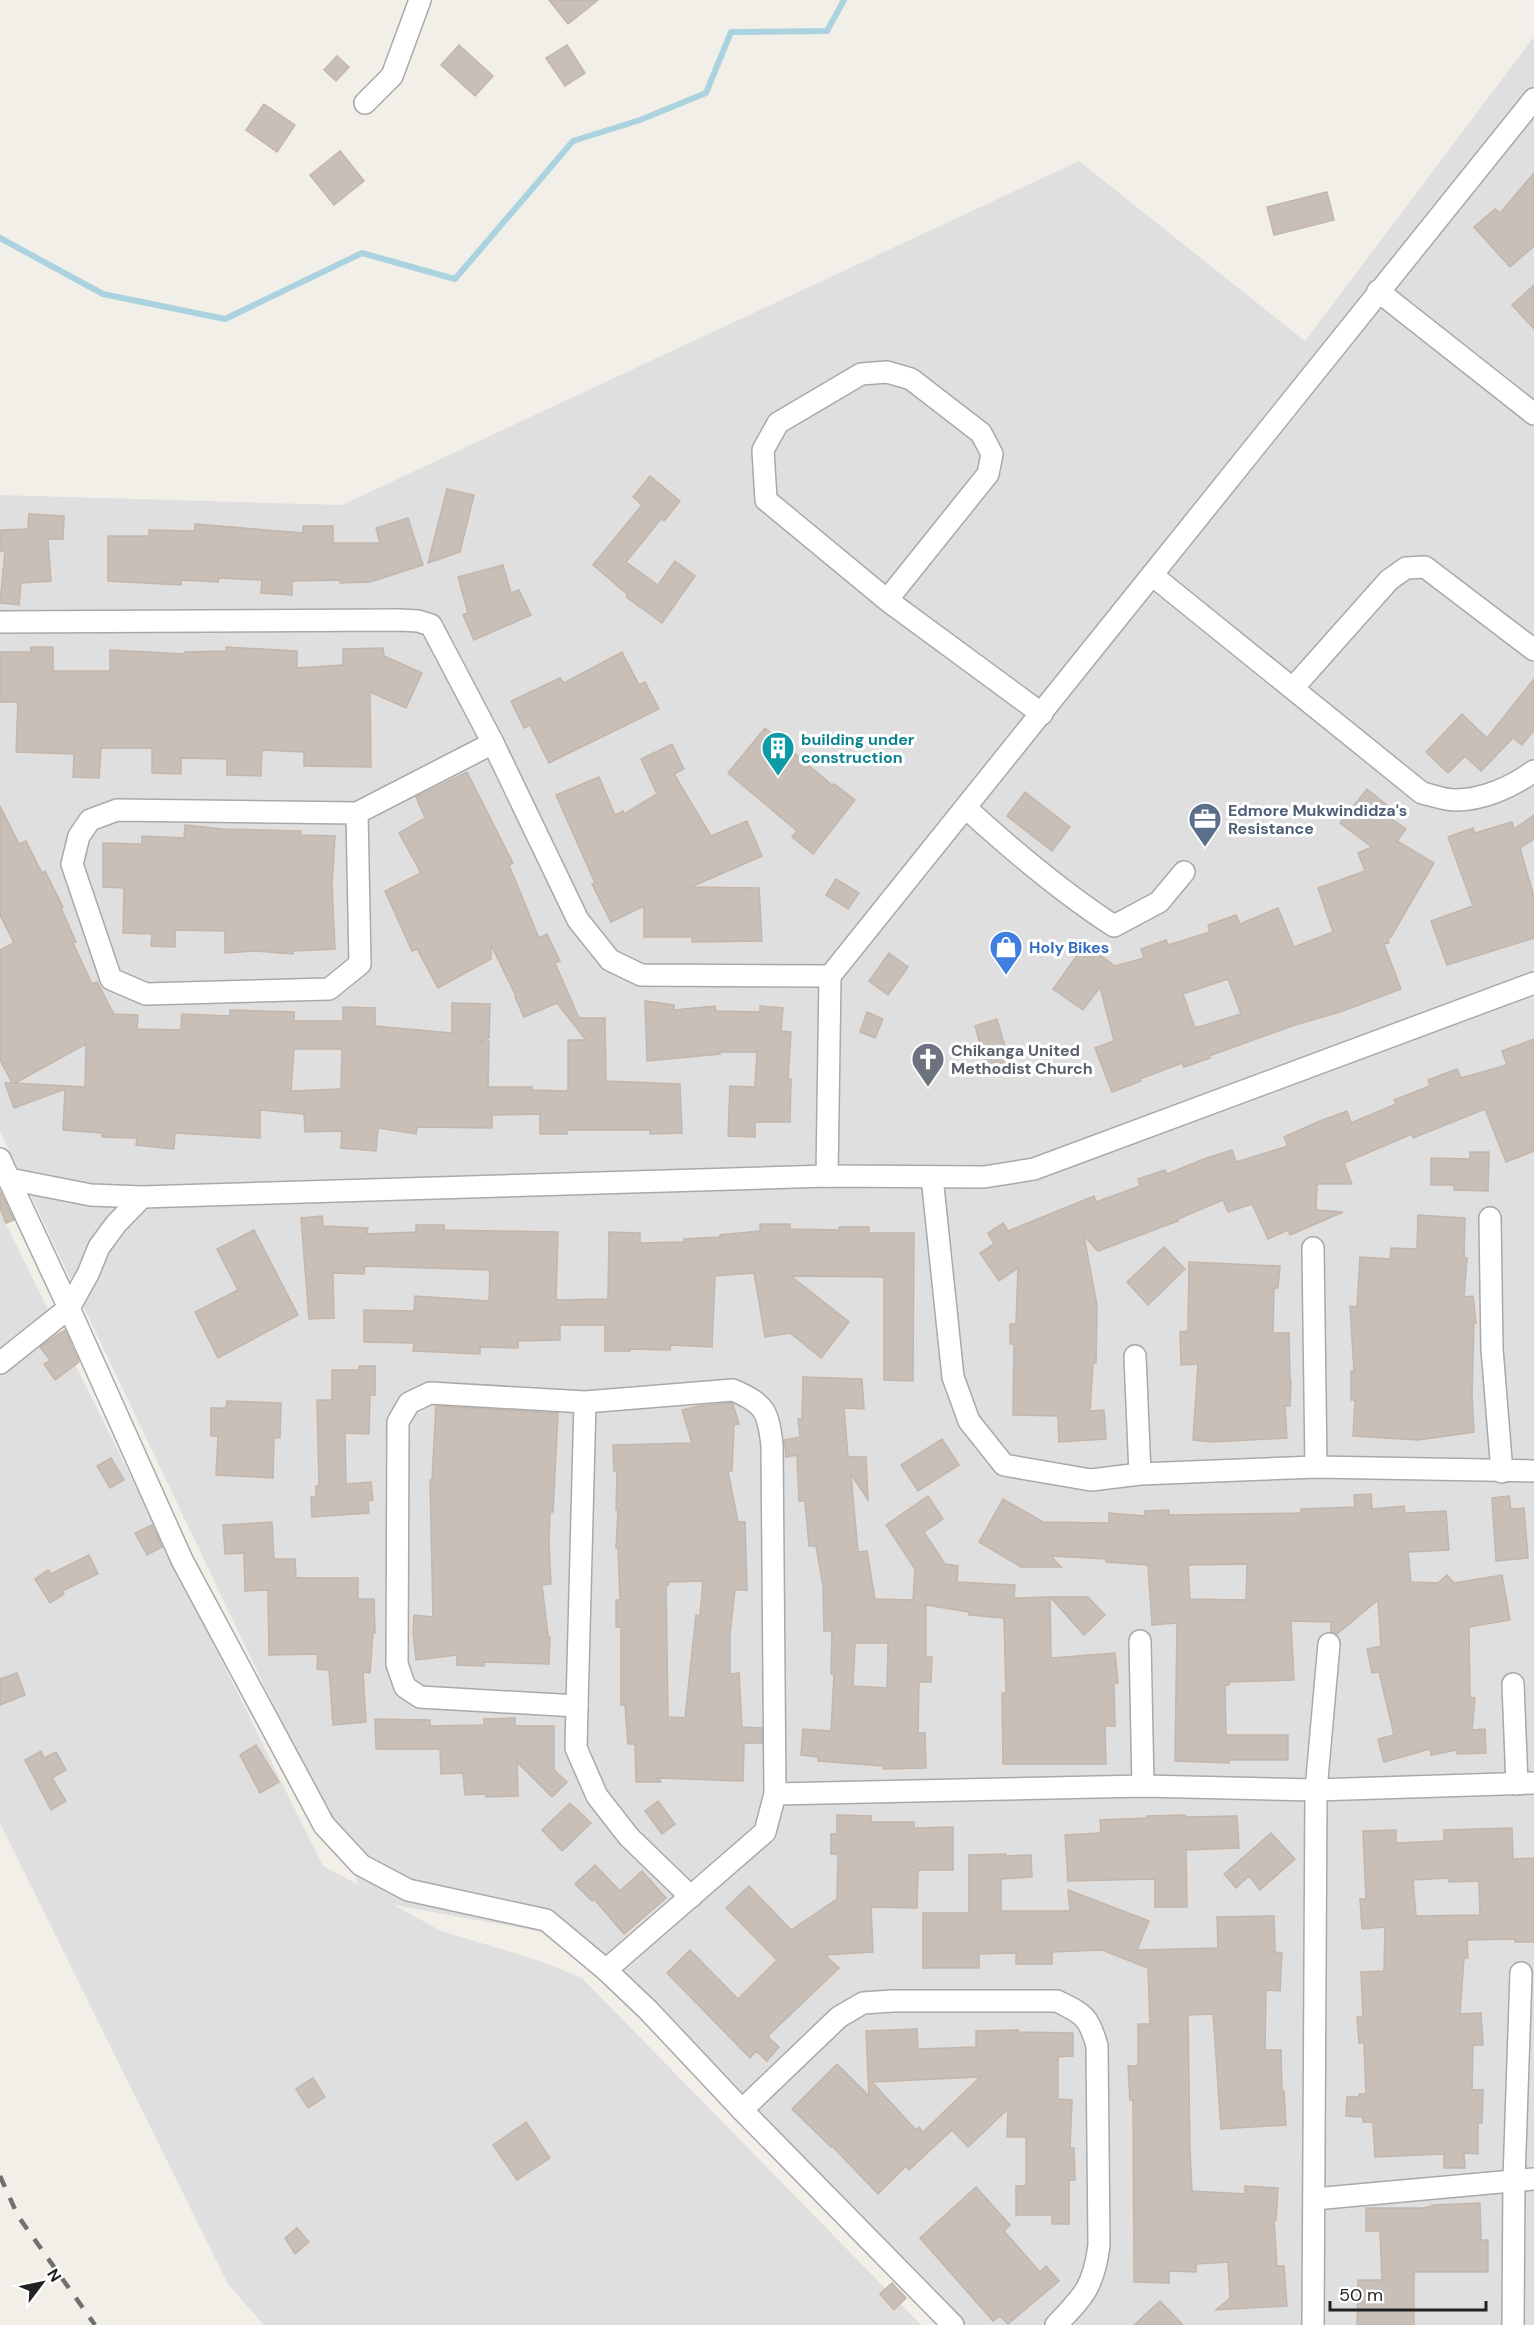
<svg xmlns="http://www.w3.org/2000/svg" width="1534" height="2325" font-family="'DM Sans',sans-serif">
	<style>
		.residential { fill: #e0dfdf }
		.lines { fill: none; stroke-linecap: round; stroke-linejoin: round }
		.stream { stroke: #aad3df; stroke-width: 6 }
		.building { fill: #c7bfb8; stroke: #c4b6ab; stroke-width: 1.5; fill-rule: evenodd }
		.minor-casing { stroke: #a9a9a9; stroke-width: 24 }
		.minor { stroke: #fff; stroke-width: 21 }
		.rail { stroke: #707070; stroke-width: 4.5; stroke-dasharray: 12 12; stroke-linecap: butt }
		.labels { text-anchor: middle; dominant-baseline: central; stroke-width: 6; stroke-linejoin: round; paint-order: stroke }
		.culture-label { font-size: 16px; font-weight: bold; fill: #0d838f; stroke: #fff; text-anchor: start }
		.service-label { font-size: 16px; font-weight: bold; fill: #4e5e75; stroke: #fff; text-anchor: start }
		.shop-label { font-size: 16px; font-weight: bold; fill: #366cbe; stroke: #fff; text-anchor: start }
		.worship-label { font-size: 16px; font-weight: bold; fill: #5b616d; stroke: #fff; text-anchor: start }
	</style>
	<rect width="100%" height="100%" fill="#f2efe9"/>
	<!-- residential -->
	<path class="residential" d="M1534,37V2325H956L570,1937L394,1905L441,1931L537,1960L582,1978L921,2325H264L228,2284L0,1823V1212L323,1866L359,1885L0,1131V495L342,505L1079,161L1305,341Z"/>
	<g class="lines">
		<!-- stream -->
		<path class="stream" d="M0,238L103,294L225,319L362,253L455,279L573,141L640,120L706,93L731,32L827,31L844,0"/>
	</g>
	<!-- building -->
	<g class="building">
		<path d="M549,0H598L568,24Z"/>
		<path d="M459,45L493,76L475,96L441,65Z"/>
		<path d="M567,45L585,73L565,86L546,58Z"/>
		<path d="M337,56L349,67L336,81L324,70Z"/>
		<path d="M264,104L295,125L277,152L246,130Z"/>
		<path d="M340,151L364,181L334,205L310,175Z"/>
		<path d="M1534,173V246L1510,267L1474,227L1495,209L1500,213Z"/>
		<path d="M1327,192L1334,220L1274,235L1267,207Z"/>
		<path d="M1534,285V329L1512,305Z"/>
		<path d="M650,476L680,501L664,521L661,519L626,562L658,585L675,561L695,576L662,623L626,597L628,595L593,565L642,505L633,497Z"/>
		<path d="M447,489L474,495L460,552L428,563Z"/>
		<path d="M29,514L64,516L63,539H48L51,581L21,583L19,605L0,603L5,551H0V530L28,529Z"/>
		<path d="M408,518L423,565L370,582L340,583V580L292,581V595L261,593L262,580L219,578L218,582L181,580V585L108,581V536H149V530L195,531V524L303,533V526H333V543H380L376,528Z"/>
		<path d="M503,565L511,593L519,590L531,615L474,640L463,615L468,613L458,577Z"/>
		<path d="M31,647H53V671H110V650L185,654V652L226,651V647L297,651V668L343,665V649L383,648L384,656L422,673L406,708L370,692L371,767L304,766V752L262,750L261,776L227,775V759L181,758V774L152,773V748H101L99,778L73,777L74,754L16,752L18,702H0V652H31Z"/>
		<path d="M622,652L639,685L645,682L659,709L549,763L530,725L524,728L511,701L560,678L564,683Z"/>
		<path d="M1534,679V730L1522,745L1513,738L1481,771L1465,756L1448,773L1426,752L1462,714L1487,738Z"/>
		<path d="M765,728L833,786L834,784L855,800L813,854L792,837L797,831L728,773Z"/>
		<path d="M672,744L684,769L674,774L711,836L747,821L762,856L691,887L759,888L762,941L692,942V937H644V906L611,922L592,884L595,883L556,795L599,777L615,815L623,811L624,814L657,794L641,759Z"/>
		<path d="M467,772L513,863L509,865L539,938L547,934L560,961L555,963L579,1018H605L606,1081L680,1084L682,1133L650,1134V1130H567V1134H540V1114L492,1115V1128L417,1127L416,1134L378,1128L376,1151L341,1148L342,1131L305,1132L304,1114L260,1110V1138L175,1133L174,1149L136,1145L137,1138L102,1137V1133L63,1130L65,1089L14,1108L5,1083H12L0,1060V950L14,943L0,915V806L19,844L26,841L42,873L45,871L63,907L61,908L76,942L73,943L92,984L97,982L114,1014L138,1015L137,1029L181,1030L182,1014L230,1016V1010L294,1012V1021H343V1007L375,1008V1026L452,1033V1003L490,1004L489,1038L480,1042L489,1041L488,1087H532V1090L568,1091V1040H586L557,1003L524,1017L515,997L516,996L491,945V959L438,988L417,949L412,951L385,891L421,873L399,833L425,818L416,797ZM86,1044L85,1087L15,1083ZM294,1049H342L341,1089L291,1091Z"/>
		<path d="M1367,789L1388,806L1383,813L1406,829L1397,841L1434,863L1391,937L1388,939L1389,943L1384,944L1401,989L1340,1012L1295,1025L1209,1056L1210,1058L1184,1067L1182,1063L1140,1079L1141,1081L1112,1092L1095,1048L1114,1041L1100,987L1083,1010L1053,989L1085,944L1115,966L1144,958L1141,949L1166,940L1168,945L1210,932L1208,925L1236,915L1240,924L1278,908L1294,947L1333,932L1318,888L1365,871L1358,853L1372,847L1340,823ZM1228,979L1241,1014L1195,1028L1183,994Z"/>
		<path d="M1025,792L1070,827L1052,851L1007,816Z"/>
		<path d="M1534,815V839L1520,848L1534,897V938L1447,965L1431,921L1473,906L1448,837L1473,828L1475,833L1512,822L1514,829Z"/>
		<path d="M185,825L223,829L301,831L300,835L335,836L332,885L335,949L293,951V954L255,951L225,953V931L175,930V947L151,946L152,934L123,933L124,888L103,887V843L142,844V836L184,838Z"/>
		<path d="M836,879L859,893L848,909L826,895Z"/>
		<path d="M889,953L908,967L888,995L869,981Z"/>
		<path d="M645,1001L674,1005V1010L715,1006L716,1011L760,1012V1006L783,1008L781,1031L791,1032L788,1079H791L790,1122H755V1137L728,1136L730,1086L755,1087L757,1052H720V1054L647,1061Z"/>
		<path d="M867,1012L883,1019L875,1038L860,1032Z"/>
		<path d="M997,1019L1011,1068L989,1074L975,1026Z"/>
		<path d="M1534,1039V1151L1506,1162L1485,1109L1413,1138L1412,1134L1344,1163L1352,1184H1317L1316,1210L1343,1212L1290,1235L1288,1230L1268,1239L1252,1204L1228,1212L1223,1200L1178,1219V1221L1098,1251L1084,1236L1097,1305L1096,1363H1093L1090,1411L1104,1410L1106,1439L1059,1442L1058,1416L1013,1415L1014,1344H1010V1324H1016L1018,1268L999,1281L980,1253L994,1244L988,1233L1003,1223L1008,1231L1094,1196L1096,1202L1140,1186L1138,1179L1165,1170L1167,1174L1204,1159L1232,1150L1236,1162L1288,1146L1284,1137L1320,1121L1347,1111L1351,1123L1396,1104L1394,1100L1430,1086L1428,1080L1457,1069L1461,1078L1507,1065L1502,1051Z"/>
		<path d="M1470,1152H1489L1488,1191L1454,1190V1185H1431V1158L1470,1159Z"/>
		<path d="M0,1191L14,1220L6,1223L0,1208Z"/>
		<path d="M1418,1215L1465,1218L1464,1257L1467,1258L1464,1297L1473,1296L1476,1323H1474L1472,1395L1474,1432L1418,1440L1353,1436L1355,1400H1351V1371H1354L1350,1306L1357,1307L1360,1257L1390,1259L1391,1248L1417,1249Z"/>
		<path d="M322,1216L323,1226L368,1228L367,1234L416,1232V1225H444V1230L558,1232L556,1299L559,1300L608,1299L609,1232L640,1233V1243L684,1242V1239L720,1237V1235L760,1231V1224H790V1229L839,1230V1227H869V1233H914L913,1381L884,1380V1277L791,1276L849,1322L821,1358L790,1333L765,1337L754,1273L715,1276L712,1347L671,1345L670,1350L630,1349V1351H605V1325H560V1340L518,1341V1348L480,1347V1354L413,1351L414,1343L364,1342V1310L414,1311L415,1296L489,1301L490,1270L365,1266L364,1274L333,1273L334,1318L309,1319L301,1218Z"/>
		<path d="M254,1230L298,1315L218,1358L195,1312L238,1290L217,1249Z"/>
		<path d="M1164,1247L1185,1269L1148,1305L1127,1282Z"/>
		<path d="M1189,1262L1280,1266L1278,1288H1274L1273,1333H1289L1290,1380H1291L1290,1406H1285L1287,1438L1212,1442L1193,1440L1198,1364L1181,1365L1180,1332L1188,1331Z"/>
		<path d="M65,1330L79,1362L55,1380L44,1364L50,1360L40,1347Z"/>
		<path d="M359,1366H375V1395H370L369,1434L345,1433L346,1484L371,1482L373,1500L368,1501L369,1513L312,1517L311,1497L316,1496V1486H319L317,1400H332V1370H359Z"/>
		<path d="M803,1377L862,1379L864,1409L844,1408L848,1457H866L868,1500L851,1474L858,1552L867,1551L875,1599L913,1600L915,1569L886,1525L928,1496L943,1519L924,1532L945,1564L958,1566L957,1582L1015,1585L1014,1598L1050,1597L1051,1658L1115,1653L1118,1683L1114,1684L1115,1726H1105L1106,1764H1003L1002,1693H1006L1004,1618L969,1615V1612L926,1605V1657H932L931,1682H919L918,1733H925L926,1768L883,1769V1766L818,1761V1757L801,1755L803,1729L831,1731L834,1674H831L832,1631H824L823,1586L816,1546H809L805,1501H799L797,1455L786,1457L785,1446L784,1440L800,1437L798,1419H802ZM855,1643H888L887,1688L853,1686Z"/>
		<path d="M227,1401L281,1403L280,1438H274L273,1478L216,1475L218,1436H211V1408H226Z"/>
		<path d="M731,1403L733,1404L739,1424L734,1425L732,1471H728L738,1522H745L747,1590H735L730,1634V1674L739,1673L742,1727L762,1728V1743H744L743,1781L658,1778L661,1782H636L635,1744H628L625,1705H621V1627H616V1600H620L618,1548H616L618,1510H616L617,1471H614L613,1445L692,1443L682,1410L699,1406ZM703,1581L700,1616L696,1615L685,1718L668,1717L666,1586L669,1585V1582Z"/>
		<path d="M436,1406L558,1413L553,1512H550L549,1544L551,1584L542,1585L548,1636L550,1637L549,1664L484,1662V1666L457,1665V1655L416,1660L413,1632L414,1615L433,1617L430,1480H432Z"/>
		<path d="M942,1439L959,1465L918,1491L901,1465Z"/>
		<path d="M111,1458L124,1480L110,1488L97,1466Z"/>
		<path d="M1371,1494L1372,1509L1404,1506L1405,1513L1446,1511L1449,1550L1408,1552L1411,1582L1438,1583L1447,1575L1454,1583L1502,1575L1510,1620L1469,1627L1470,1697L1475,1698L1472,1730L1485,1729L1486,1753L1457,1754V1750L1431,1755L1430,1749L1384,1762L1378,1739L1394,1735L1379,1672L1372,1673L1367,1649L1381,1646L1378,1600L1337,1634L1331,1632V1622L1291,1621L1294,1680L1229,1682V1685H1225L1226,1735H1288V1760H1229V1763L1175,1761L1177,1623L1152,1625L1148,1565L1106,1562V1559L1051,1556L1061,1567H1021L979,1542L1003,1499L1043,1522L1109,1523V1513L1145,1516V1511L1169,1510V1515L1301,1513V1509L1355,1507L1354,1495ZM1247,1564L1246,1600L1190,1599L1188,1565Z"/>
		<path d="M1509,1496L1511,1509L1524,1508L1528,1558L1496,1561L1492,1498Z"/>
		<path d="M272,1522L274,1559H295L296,1578H358V1599H374L375,1633H373L370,1673L363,1672L366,1722L333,1725L329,1670L317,1669L318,1654L269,1655L268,1590L245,1591L244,1553L225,1554L223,1525Z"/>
		<path d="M152,1525L162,1547L147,1555L135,1533Z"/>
		<path d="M89,1555L98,1574L62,1591L64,1594L50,1603L35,1579L48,1570L51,1574Z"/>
		<path d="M1050,1597H1088L1105,1615L1084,1635Z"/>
		<path d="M17,1673L25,1695L0,1705V1679Z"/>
		<path d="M515,1718V1726H554V1770L567,1782L552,1797L517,1762L518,1796L486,1797V1794L465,1795L463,1773L441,1774L440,1749H376L375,1719L430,1720V1726L484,1725V1719Z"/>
		<path d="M256,1745L279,1782L260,1793L240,1755Z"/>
		<path d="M41,1751L44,1758L56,1752L66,1770L52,1778L66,1801L51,1810L25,1760Z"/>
		<path d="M658,1801L675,1824L662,1834L645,1811Z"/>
		<path d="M570,1803L591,1823L562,1851L542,1830Z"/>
		<path d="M837,1815L871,1816V1822H914V1828L953,1827V1870H918L917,1908L871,1907L873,1952L825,1955L839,1968L769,2035V2038L779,2047L767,2061L756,2051L750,2058L667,1973L690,1950L738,1999L777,1960L726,1908L749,1886L791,1930L837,1899L838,1854H831V1834H837Z"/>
		<path d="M1185,1815V1817L1237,1816L1239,1848L1186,1850L1187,1907H1155V1879L1068,1881L1065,1835L1101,1833L1100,1820L1147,1818V1816Z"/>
		<path d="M1512,1828L1513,1859L1534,1858V1942H1515V1939L1467,1940L1468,1958H1464L1460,2014L1481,2013L1483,2045H1473L1472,2090H1483L1482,2123H1478V2154L1464,2153L1465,2168H1444V2154L1375,2157L1373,2122H1363V2117L1346,2116L1347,2097H1359V2094H1366L1364,2043H1359L1357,2017H1363L1361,1972L1384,1971L1385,1927L1362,1929L1360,1899H1366L1363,1831L1396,1830V1843L1444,1841V1830ZM1448,1878L1449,1882L1479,1881L1480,1915L1416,1916L1413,1880Z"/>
		<path d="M1271,1833L1295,1859L1260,1890L1249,1876L1236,1888L1224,1874Z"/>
		<path d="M1006,1854V1856L1031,1855L1032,1877L1001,1879V1911H1070L1068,1890L1149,1921L1137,1950L1218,1948L1217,1917L1274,1916L1275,1952L1282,1953L1280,1991L1266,1990L1265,2050H1281L1282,2091H1284L1286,2125L1221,2129L1213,2014L1188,2015L1190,2152L1192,2191L1245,2194V2186L1278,2188L1276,2220L1274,2219L1277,2266H1284L1287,2306L1216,2310L1230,2298L1228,2262L1196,2264V2272L1169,2271V2283L1134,2282L1133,2100H1130L1128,2066H1138V2024H1150L1148,1968L1102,1950L1052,1952V1964H1016V1953L979,1954V1968H923V1913H969V1855Z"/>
		<path d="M595,1865L620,1891L642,1871L666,1898L624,1934L594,1899L592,1901L575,1884Z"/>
		<path d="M917,2029L918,2049L976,2047V2031L1018,2030L1019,2032L1073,2033V2056L1058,2057V2099L1072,2100L1070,2148H1074L1075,2180H1069V2224H1052V2215H1016V2186H1026V2137H1007L1008,2109L968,2147L952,2130L909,2170L906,2166L878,2194L832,2146L831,2147L792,2109L837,2064L869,2096L866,2031ZM980,2077L923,2132L919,2127L916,2130L872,2082Z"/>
		<path d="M313,2078L325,2097L308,2108L296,2089Z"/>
		<path d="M526,2122L550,2158L517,2180L493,2145Z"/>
		<path d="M976,2187L1010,2225L1004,2231L1040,2272L1046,2266L1059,2281L1008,2324L1000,2316L993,2321L920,2238Z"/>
		<path d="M1480,2203L1481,2240H1488V2272H1414V2325H1357L1358,2280H1382L1380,2231H1366V2208H1423L1432,2206V2205Z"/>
		<path d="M297,2228L309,2242L295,2254L285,2238Z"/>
		<path d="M892,2283L906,2298L894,2310L880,2294Z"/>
		<path d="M1160,2301L1183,2325H1134Z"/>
	</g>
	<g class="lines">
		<!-- minor casing -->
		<g class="minor-casing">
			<g id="minor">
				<path d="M365,103L392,76L420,0"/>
				<path d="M1378,291L1534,414"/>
				<path d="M1152,575L1422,793C1432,795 1444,800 1455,800C1483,800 1512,787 1534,771"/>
				<path d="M887,600L988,474L992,454L981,433L911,379L887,372L861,374L778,423L763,450L766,500L887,600L1042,714"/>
				<path d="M0,622L399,620L418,621L431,625L493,743L578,920L610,960L641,975L830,976"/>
				<path d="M1293,688L1389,580L1406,568L1425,567L1534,650"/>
				<path d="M966,808C1013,851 1060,891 1114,926L1159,902L1184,872"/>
				<path d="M357,813L360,964L329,989L146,994L111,979L72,864L79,836L90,820L117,810L357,813L493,743"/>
				<path d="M0,1159L9,1179L91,1195L142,1197L827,1176L984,1177L1034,1169L1534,983"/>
				<path d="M4,1169L69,1308L182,1560L324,1825L361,1865L408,1890L546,1920L606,1970L648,2010L742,2110L953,2325"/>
				<path d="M827,1176L830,976L1534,99"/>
				<path d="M932,1177L953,1377L969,1421L1004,1465L1091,1480L1140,1474L1316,1467L1534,1471"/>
				<path d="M1490,1218L1492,1349L1502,1472"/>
				<path d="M1313,1248L1316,1467"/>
				<path d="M1135,1356L1140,1474"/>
				<path d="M0,1363L69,1308L88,1274L99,1247L116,1224L142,1197"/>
				<path d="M585,1402L577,1706L420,1697L405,1687L397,1664L398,1422L409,1403L430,1393L585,1402L733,1390C765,1404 768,1411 772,1445L775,1794L765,1832L606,1970"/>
				<path d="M1140,1641L1143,1786"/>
				<path d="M1513,1684L1517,1784"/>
				<path d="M577,1706L576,1748L597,1796L629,1837L691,1897"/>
				<path d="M775,1794L1143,1786L1316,1790L1534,1783"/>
				<path d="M742,2110L839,2017L863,2003L892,2001H1057C1084,2014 1089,2017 1097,2046L1099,2245C1094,2286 1084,2296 1056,2325"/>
				<path d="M1314,2199L1534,2179"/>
				<path d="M1313,2325L1316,1790L1329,1644"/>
				<path d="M1513,2325L1514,2179L1521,1973"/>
			</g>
		</g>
		<!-- minor -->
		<use href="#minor" class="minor"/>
		<!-- rail -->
		<path class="rail" d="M0,2176L18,2216L95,2325"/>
	</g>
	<!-- icons -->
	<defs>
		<g id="building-pin" transform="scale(1.725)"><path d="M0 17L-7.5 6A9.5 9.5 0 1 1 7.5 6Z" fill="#0f9aa8" stroke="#fff"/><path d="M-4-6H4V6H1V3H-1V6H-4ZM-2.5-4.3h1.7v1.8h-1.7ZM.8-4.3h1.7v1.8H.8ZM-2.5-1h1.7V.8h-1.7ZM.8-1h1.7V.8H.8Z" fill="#fff"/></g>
		<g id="office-pin" transform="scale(1.725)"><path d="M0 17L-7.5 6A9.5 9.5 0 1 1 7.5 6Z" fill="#5c6f8a" stroke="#fff"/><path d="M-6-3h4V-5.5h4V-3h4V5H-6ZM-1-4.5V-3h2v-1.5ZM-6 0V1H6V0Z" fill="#fff"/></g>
		<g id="shop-pin" transform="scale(1.725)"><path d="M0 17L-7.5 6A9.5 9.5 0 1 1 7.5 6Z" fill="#3f7fe0" stroke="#fff"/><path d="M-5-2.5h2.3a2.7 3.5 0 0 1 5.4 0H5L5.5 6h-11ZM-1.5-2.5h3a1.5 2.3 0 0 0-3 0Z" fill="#fff"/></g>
		<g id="church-pin" transform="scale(1.725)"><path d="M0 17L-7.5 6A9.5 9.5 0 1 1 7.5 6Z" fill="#6b7280" stroke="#fff"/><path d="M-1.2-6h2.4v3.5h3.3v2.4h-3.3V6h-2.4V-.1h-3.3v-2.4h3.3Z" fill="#fff"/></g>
	</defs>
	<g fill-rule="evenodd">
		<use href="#building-pin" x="778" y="748"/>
		<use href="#office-pin" x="1205" y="819"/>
		<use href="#shop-pin" x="1006" y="947"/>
		<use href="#church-pin" x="928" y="1059"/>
	</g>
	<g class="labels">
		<!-- culture labels -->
		<g class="culture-label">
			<text x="801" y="739">building under<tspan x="801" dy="18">construction</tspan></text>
		</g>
		<!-- service labels -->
		<g class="service-label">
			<text x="1228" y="810">Edmore Mukwindidza's<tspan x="1228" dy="18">Resistance</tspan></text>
		</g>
		<!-- shop labels -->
		<g class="shop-label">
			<text x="1029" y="947">Holy Bikes</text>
		</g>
		<!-- worship labels -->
		<g class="worship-label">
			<text x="951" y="1050">Chikanga United<tspan x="951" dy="18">Methodist Church</tspan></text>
		</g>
	</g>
	<!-- north arrow -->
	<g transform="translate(42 2283) rotate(58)" stroke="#ffffff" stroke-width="4.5" paint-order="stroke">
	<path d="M0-4.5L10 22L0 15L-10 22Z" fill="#222222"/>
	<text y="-9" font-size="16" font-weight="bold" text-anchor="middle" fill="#222222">N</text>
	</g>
	<!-- scale -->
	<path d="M1330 2301v9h156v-9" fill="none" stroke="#222222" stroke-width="3"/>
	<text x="1339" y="2301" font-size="18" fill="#222222" stroke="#ffffff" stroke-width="4.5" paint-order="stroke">50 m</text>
</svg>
